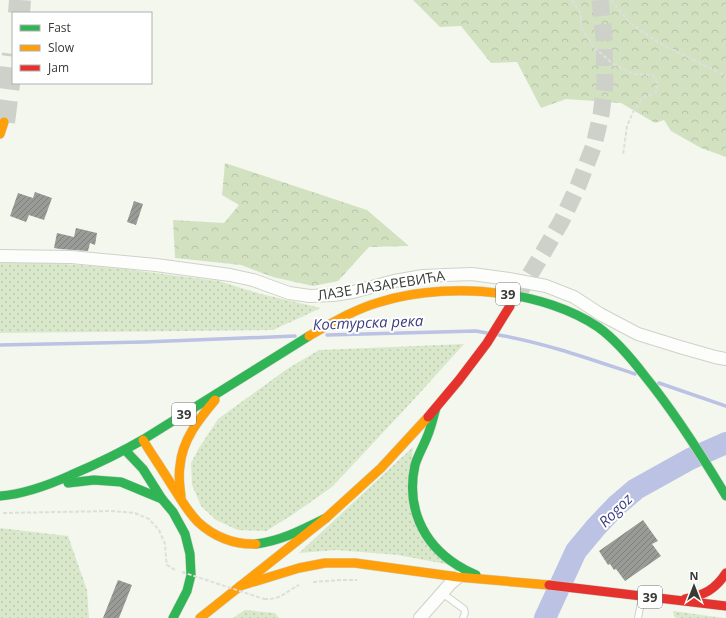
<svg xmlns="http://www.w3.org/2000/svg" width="726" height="618" font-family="'Open Sans',sans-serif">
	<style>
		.grass { fill: url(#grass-dots) }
		.forest { fill: url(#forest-crowns) }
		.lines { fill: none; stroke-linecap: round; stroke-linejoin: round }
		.stream { stroke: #bbc2e4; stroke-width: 3.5 }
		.river { stroke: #bbc2e4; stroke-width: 22 }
		.building { fill: url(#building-hatch) }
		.secondary-tunnel { stroke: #ced1c9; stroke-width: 17; stroke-dasharray: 17 8; stroke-linecap: butt }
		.highway-tunnel { stroke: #ced1c9; stroke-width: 22; stroke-dasharray: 22 11; stroke-linecap: butt }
		.lane-casing { stroke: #ced2ca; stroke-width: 8 }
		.street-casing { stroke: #ced2ca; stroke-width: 14 }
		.fast-casing { stroke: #ced2ca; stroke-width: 10 }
		.slow-casing { stroke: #ced2ca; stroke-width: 10 }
		.jam-casing { stroke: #ced2ca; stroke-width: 10 }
		.path { stroke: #dededc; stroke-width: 2; stroke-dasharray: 4 2; stroke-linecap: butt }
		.lane { stroke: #fdfefc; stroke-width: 6 }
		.street { stroke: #fdfefc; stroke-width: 12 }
		.fast { stroke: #30b455; stroke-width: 9 }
		.slow { stroke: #ff9f0a; stroke-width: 9 }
		.jam { stroke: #e5322d; stroke-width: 9 }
		.path-bridge { stroke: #dededc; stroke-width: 2; stroke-dasharray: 4 2; stroke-linecap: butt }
		.labels { text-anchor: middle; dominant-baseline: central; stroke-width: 4; stroke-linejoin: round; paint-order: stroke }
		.shield { fill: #fff; stroke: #747672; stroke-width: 1 }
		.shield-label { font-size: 13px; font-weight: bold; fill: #383b35 }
		.street-label { font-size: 14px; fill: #383b35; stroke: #fff }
		.water-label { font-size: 15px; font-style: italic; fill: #3c3f80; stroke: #fff }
	</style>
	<defs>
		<pattern id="grass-dots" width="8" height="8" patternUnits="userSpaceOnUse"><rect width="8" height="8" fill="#d9e8ca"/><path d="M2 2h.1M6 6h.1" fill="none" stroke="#bbc8ae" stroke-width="1.8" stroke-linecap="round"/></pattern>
		<pattern id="forest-crowns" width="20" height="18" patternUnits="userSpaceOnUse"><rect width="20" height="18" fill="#d2e2c1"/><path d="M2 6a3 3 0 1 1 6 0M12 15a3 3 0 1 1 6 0" fill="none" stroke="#b5c3a6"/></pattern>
		<pattern id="building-hatch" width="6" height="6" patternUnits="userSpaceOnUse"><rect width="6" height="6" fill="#999c96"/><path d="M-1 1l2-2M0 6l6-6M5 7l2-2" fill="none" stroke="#7e807b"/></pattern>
	</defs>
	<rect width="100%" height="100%" fill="#f3f7ee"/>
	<!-- grass -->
	<g class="grass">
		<path d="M0,259L116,268L219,281L261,294L321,308L273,330L0,333Z"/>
		<path d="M464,344L406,408L332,487L292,515L266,531L238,530L216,520L201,506L192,485L191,463L199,448L218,419L287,369L319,350Z"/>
		<path d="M413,447L408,499L451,565L398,555L336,550L299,553Z"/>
		<path d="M0,528L68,536L87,590L89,618H0Z"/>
		<path d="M245,610L275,613L279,618H233Z"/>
		<path d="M673,611L724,618H676L674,616Z"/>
	</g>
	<!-- forest -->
	<g class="forest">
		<path d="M413,0H726V157L701,148L671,131L664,120L655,123L621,103L566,99L541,108L517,62L491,63L461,26L440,27Z"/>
		<path d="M225,163L367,210L409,246L369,247L338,281L313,286L273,277L241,265L175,258L173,220L224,223L239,205L222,195Z"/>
	</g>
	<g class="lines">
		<!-- stream -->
		<g class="stream">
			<path d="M327,335L476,331L487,333"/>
			<path d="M499,335C545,343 590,359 635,374"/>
			<path d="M0,345L144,342L295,336"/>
			<path d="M659,383L726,406"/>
		</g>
		<!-- river -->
		<path class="river" d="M545,618L576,551L596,527L616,506L636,489L690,459L726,443"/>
	</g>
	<!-- building -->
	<g class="building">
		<path d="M35,192L52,198L44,220L29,215L26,222L10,216L18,193L33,198Z"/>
		<path d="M134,201L143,204L136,225L127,222Z"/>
		<path d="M76,228L97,233L95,245L90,243L88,251L60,249L54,248L57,233L74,237Z"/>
		<path d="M643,520L658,541L652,544L661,556L625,581L616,569L614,570L610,564L608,565L599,551Z"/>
		<path d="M118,580L132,585L119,618H103Z"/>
	</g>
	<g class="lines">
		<!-- secondary-tunnel -->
		<path class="secondary-tunnel" d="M517,296L543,253L562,220L578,186L594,145L601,115L605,84L604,38L600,0"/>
		<!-- highway-tunnel -->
		<g class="highway-tunnel">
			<path d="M19,13L20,0"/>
			<path d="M4,122L13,54"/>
		</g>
		<!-- lane casing -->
		<g class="lane-casing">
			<g id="lane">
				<path d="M442,593L464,609L465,613L463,618"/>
				<path d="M638,618L642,598"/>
			</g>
		</g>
		<!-- street casing -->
		<g class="street-casing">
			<g id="street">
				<path d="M0,256L71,257L156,265L230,275L253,280L289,293L310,296L333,295L353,292L394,281L423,276L445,275L472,274L509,279L546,286L574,297L600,314L638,334L680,347L715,357L726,359"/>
				<path d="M420,618L450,584L458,577"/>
			</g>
		</g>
		<!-- fast casing -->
		<g class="fast-casing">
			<g id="fast">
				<path d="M504,294C536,298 571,309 598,327C616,340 631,358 644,375C675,413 701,454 726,496"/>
				<path d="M436,408C433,418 431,428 427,437C423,447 418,455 415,465C406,506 422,543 457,565C463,569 469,572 476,575"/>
				<path d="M125,450L143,469L162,499"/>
				<path d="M68,483L94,480L121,482L162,499L173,512L185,534L190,554L191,575L187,591L173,618"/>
				<path d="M0,496C25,494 49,485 71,475C97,464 120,453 144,439L309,336"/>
				<path d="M256,544C281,541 304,529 326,518"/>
			</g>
		</g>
		<!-- slow casing -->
		<g class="slow-casing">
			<g id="slow">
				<path d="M0,134L4,122"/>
				<path d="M309,336C332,323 355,309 380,302C418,290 465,288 504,294"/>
				<path d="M143,440C152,455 162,469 171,484C179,496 187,511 198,522C214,537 235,545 256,544"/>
				<path d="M181,497C180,487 178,476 180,466C182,440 199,419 215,400"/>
				<path d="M240,586L299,568L325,563H355L458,577L549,585"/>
				<path d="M200,618L326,518L381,468L428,417"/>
			</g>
		</g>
		<!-- jam casing -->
		<g class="jam-casing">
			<g id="jam">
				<path d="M428,417L459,380L487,343L510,306"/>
				<path d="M549,585L726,606"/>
				<path d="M685,599C704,595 715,590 726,573"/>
			</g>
		</g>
		<!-- path -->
		<g class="path">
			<path d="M572,0L580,12L582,29L593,46L613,64L634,74L653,75L658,84L656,92L642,99L633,112L627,126L623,155"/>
			<path d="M611,0L630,23L659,43L726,76"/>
			<path d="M3,513L112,511L135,513L149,519L159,530L165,544L166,558L167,565L175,570"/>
			<path d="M313,582L342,580H357"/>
			<path d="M264,599C281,600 285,592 299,585"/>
		</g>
		<!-- lane -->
		<use href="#lane" class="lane"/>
		<!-- street -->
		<use href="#street" class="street"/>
		<!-- fast -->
		<use href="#fast" class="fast"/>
		<!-- slow -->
		<use href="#slow" class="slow"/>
		<!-- jam -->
		<use href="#jam" class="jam"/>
		<!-- path-bridge -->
		<path class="path-bridge" d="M182,572L264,599"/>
	</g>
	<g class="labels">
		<!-- shield labels -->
		<g class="shield">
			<rect x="496" y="283" width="24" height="22" rx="3"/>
			<rect x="172" y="403" width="24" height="22" rx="3"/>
			<rect x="638" y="586" width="24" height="22" rx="3"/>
		</g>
		<g class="shield-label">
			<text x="508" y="294">39</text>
			<text x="184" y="414">39</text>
			<text x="650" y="597">39</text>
		</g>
		<!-- street labels -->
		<g class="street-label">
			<text transform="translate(381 285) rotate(-9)">ЛАЗЕ ЛАЗАРЕВИЋА</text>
		</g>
		<!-- water labels -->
		<g class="water-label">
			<text transform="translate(368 322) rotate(-2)">Костурска река</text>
			<text transform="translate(615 510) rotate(-45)">Rogoz</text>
		</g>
	</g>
	<!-- legend -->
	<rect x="12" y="12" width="140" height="72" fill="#ffffff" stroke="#afb1ae"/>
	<rect x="20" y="25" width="20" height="6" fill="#30b455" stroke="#afb1ae"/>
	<text x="48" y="32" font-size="12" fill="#383b35">Fast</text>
	<rect x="20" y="45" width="20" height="6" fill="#ff9f0a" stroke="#afb1ae"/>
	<text x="48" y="52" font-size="12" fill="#383b35">Slow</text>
	<rect x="20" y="65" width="20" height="6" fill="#e5322d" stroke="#afb1ae"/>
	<text x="48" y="72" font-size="12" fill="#383b35">Jam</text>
	<!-- north arrow -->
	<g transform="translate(694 586)" stroke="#ffffff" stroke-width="3" paint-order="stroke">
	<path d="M0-3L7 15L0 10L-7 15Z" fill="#383b35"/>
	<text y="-6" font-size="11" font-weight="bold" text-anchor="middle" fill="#383b35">N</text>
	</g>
</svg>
